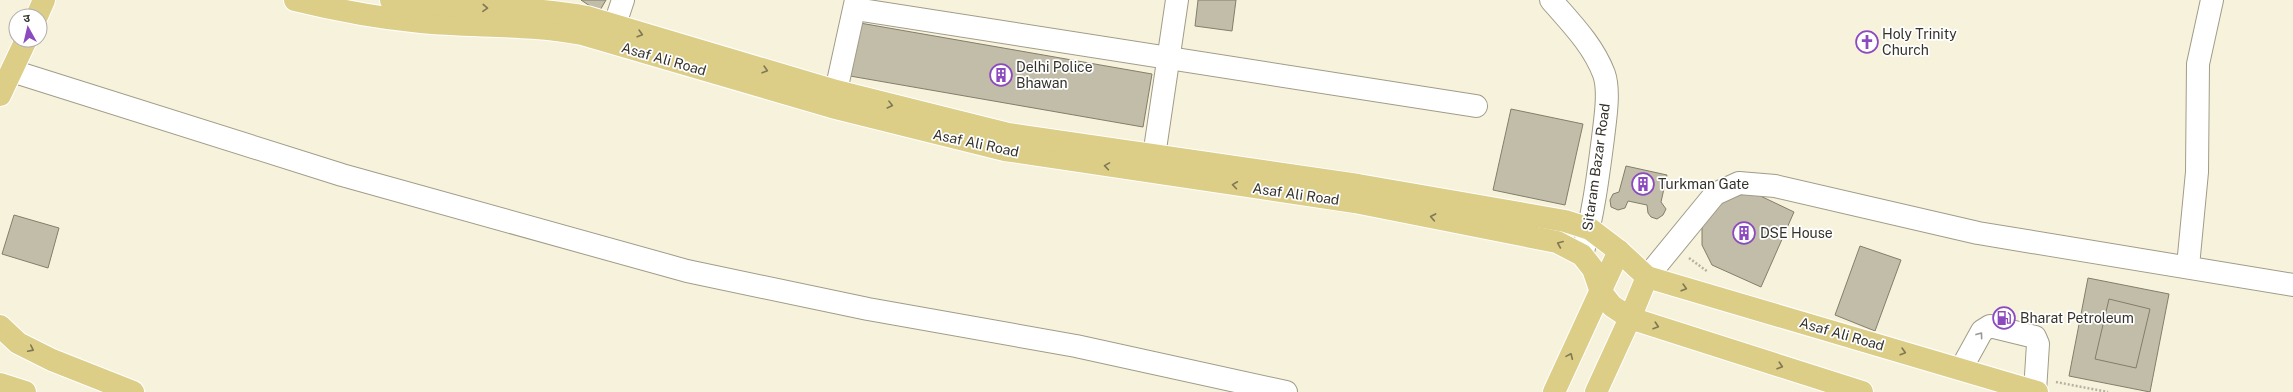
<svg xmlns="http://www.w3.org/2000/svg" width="2293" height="392" font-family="'Public Sans','Noto Sans Devanagari',sans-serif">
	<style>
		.building { fill: #c2bda8; stroke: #827e6a }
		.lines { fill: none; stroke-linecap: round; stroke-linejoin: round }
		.minor-casing { stroke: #a19c88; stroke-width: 24 }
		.major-casing { stroke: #fff; stroke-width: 24 }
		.path { stroke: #b6b2a1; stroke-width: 2.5; stroke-dasharray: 2 2; stroke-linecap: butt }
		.minor { stroke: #fff; stroke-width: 22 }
		.major { stroke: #dccd87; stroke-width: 22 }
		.oneway { stroke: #807854 }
		.oneway2 { stroke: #9a9894 }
		.labels { text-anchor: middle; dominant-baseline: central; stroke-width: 3.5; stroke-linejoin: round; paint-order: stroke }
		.poi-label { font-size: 14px; fill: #34322a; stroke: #fff; text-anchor: start }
		.street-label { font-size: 14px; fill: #34322a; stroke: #fff }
	</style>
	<rect width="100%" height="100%" fill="#f7f2dc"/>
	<!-- building -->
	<g class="building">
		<path d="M581,0H606L599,12Z"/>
		<path d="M1198,0H1236L1232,31L1195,26Z"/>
		<path d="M860,23L1152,74L1143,127L850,76Z"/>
		<path d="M1511,109L1583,124L1565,205L1493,190Z"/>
		<path d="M1626,166L1667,175L1661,202L1666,209L1663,215L1657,219L1651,217L1648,213L1647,205L1628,201L1625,208L1618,210L1611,207L1610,200L1613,194L1619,192Z"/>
		<path d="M1750,191L1794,212L1761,287L1712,265L1702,245V221L1732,193Z"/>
		<path d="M14,215L59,228L48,268L2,254Z"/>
		<path d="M1860,246L1901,260L1875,331L1835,315Z"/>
		<path d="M2088,278L2169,294L2150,392L2069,376Z"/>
		<path d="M2109,299L2150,309L2136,368L2095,359Z"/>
	</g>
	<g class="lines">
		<!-- minor casing -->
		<g class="minor-casing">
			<g id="minor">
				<path d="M1551,0C1571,23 1593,45 1604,74C1610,91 1605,120 1603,138C1598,177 1593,216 1582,255"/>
				<path d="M855,9L1476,106"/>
				<path d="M614,27L623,0"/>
				<path d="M12,71L342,175L687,271L868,309L1076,346L1286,392"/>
				<path d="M836,91L856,0"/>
				<path d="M1154,156L1177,0"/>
				<path d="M2188,266L2197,172L2198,64L2212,0"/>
				<path d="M1647,277L1715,194L1739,183L1775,186L1978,233L2293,285"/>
				<path d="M1961,369L1982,331L1990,326L2035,337L2038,344L2035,391"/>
			</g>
		</g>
		<!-- major casing -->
		<g class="major-casing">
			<g id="major">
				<path d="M295,0C336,10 379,18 421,22C475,27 529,24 582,34L832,107L1005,150L1355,202L1557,242L1582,255L1593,269L1601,292L1612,306L1630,318L1862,392"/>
				<path d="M391,0C456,9 522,5 587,17L836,91L1008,134L1358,185L1565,221L1590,229L1619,251L1647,277L2037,392"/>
				<path d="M37,16L44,0"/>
				<path d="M0,95L26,40"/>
				<path d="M0,326L18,343L52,360L133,392"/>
				<path d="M0,384L25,392"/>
				<path d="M1554,392L1619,251"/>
				<path d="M1596,392L1630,318L1647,277"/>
			</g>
		</g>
		<!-- path -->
		<g class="path">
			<path d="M1689,258L1708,272"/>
			<path d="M2056,382L2108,392"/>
		</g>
		<!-- minor -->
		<use href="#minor" class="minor"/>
		<!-- major -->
		<use href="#major" class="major"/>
	</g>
	<!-- one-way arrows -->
	<defs><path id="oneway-chevron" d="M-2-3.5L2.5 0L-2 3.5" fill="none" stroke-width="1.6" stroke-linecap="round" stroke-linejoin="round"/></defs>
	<g class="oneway">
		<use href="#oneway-chevron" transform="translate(485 8) rotate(3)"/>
		<use href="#oneway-chevron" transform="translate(640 34) rotate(16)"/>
		<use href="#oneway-chevron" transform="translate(765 70) rotate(16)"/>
		<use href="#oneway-chevron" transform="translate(890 105) rotate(14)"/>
		<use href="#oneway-chevron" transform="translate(1107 166) rotate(-171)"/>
		<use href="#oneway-chevron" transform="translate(1235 185) rotate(-172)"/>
		<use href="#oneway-chevron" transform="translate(1433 217) rotate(-169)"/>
		<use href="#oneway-chevron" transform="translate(1560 244) rotate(-157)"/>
		<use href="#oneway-chevron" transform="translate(1684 288) rotate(16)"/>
		<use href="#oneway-chevron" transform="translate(1656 326) rotate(18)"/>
		<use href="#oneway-chevron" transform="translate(31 349) rotate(26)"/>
		<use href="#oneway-chevron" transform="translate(1903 352) rotate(16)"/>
		<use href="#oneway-chevron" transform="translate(1570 356) rotate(-66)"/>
		<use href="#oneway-chevron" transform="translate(1780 366) rotate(18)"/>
	</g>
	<use class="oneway2" href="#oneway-chevron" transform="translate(1980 335) rotate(-54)"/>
	<!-- icons -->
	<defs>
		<g id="church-ring" transform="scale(1.15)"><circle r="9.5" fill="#fff" stroke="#8c4abf" stroke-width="1.5"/><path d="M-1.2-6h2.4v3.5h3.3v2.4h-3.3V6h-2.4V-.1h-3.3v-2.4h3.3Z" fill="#8c4abf"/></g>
		<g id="building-ring" transform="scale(1.15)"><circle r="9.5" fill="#fff" stroke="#8c4abf" stroke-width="1.5"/><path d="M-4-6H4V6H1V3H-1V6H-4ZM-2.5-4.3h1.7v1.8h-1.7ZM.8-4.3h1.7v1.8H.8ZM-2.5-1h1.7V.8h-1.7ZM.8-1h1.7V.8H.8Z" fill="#8c4abf"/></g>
		<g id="fuel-ring" transform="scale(1.15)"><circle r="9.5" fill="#fff" stroke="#8c4abf" stroke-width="1.5"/><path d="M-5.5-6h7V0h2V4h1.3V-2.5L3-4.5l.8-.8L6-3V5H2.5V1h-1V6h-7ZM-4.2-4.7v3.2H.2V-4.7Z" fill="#8c4abf"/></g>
	</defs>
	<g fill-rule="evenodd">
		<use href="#church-ring" x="1867" y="42"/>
		<use href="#building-ring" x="1001" y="75"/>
		<use href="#building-ring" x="1643" y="184"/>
		<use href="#building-ring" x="1744" y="233"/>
		<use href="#fuel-ring" x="2004" y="318"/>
	</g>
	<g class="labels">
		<!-- poi labels -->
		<g class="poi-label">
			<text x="1882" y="34">Holy Trinity<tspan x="1882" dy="16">Church</tspan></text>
			<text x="1016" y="67">Delhi Police<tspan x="1016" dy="16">Bhawan</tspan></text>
			<text x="1658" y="184">Turkman Gate</text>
			<text x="1760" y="233">DSE House</text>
			<text x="2020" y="318">Bharat Petroleum</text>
		</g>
		<!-- street labels -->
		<g class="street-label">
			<text transform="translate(664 59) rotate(16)">Asaf Ali Road</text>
			<text transform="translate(976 143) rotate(12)">Asaf Ali Road</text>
			<text transform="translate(1596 167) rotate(-82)">Sitaram Bazar Road</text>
			<text transform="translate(1296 194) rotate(8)">Asaf Ali Road</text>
			<text transform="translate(1842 334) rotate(16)">Asaf Ali Road</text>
		</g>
	</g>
	<!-- north arrow -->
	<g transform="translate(28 28) rotate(352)"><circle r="19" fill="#ffffff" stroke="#aeadaa"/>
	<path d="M0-3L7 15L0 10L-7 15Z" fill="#8c4abf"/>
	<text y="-6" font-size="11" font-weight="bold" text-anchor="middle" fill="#34322a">उ</text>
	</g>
</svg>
